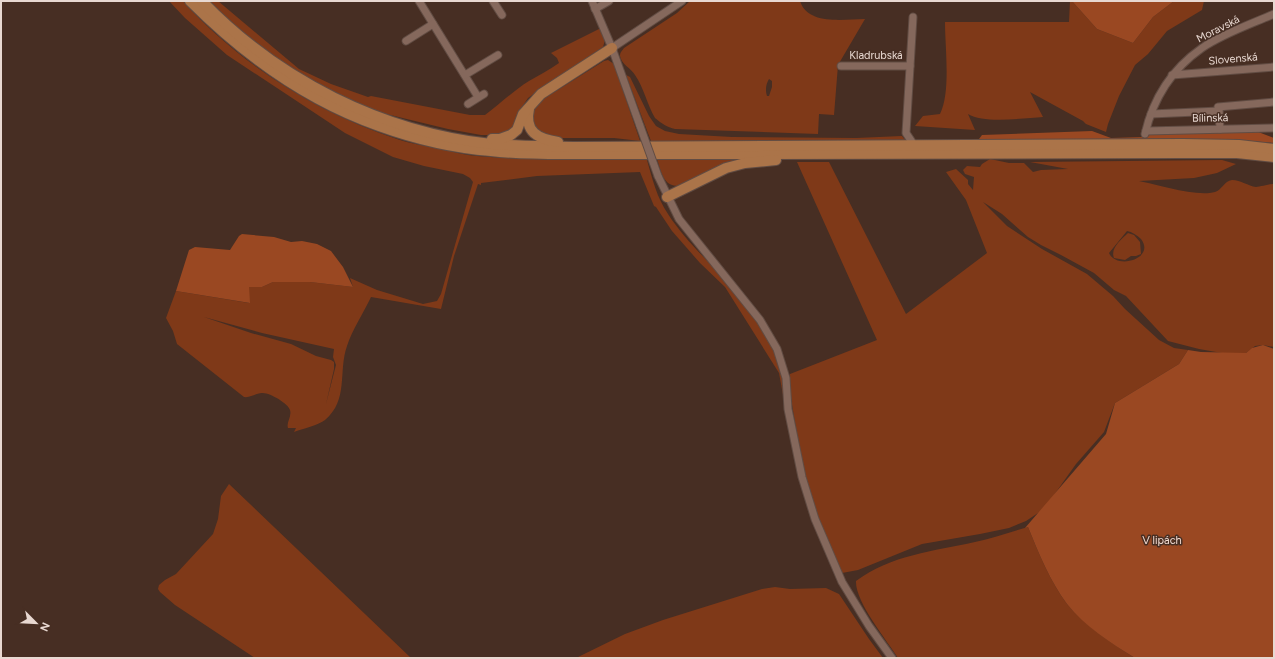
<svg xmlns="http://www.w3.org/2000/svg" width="1275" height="659" font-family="Figtree,sans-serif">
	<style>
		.green { fill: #7f3918; fill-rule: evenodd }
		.forest { fill: #9a4822 }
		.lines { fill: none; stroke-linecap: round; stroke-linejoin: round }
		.minor-casing { stroke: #614c43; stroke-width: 9 }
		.highway-casing { stroke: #614c43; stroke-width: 12 }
		.minor { stroke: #85685c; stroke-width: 7 }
		.highway { stroke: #ab7449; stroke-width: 10 }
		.minor-bridge-casing { stroke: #614c43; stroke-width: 9; stroke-linecap: butt }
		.minor-bridge { stroke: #85685c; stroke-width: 7 }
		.labels { text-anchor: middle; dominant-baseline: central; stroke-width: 3; stroke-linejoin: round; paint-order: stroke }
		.street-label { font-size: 11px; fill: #e8d8d1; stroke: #472e23 }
		.park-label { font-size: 11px; fill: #f5ddd3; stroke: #472e23 }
	</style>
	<rect width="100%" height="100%" fill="#472e23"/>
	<!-- green -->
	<g class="green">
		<path d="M169,1H183C239,64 318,113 397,139C411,144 427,146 442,149C453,152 465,155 477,156C534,161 590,159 647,160C652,178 657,198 668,214C686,242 712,264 734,290C746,305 757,321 767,337C777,355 785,374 783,395L779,373L725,287L700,263L672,231L656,207L654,206L640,172L537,176L481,183V185L478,184L454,256L441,309L371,297C364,312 352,330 347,346C338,371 349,400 325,420C319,425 302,429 294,432L296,428H288C286,422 292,417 290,410C289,404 269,392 262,393C256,393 251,398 244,397L177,344L173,331L166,318L176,291L249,303V287H262L273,282H310L353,287L350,278L377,290L423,304L437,301L441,294L473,182L470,178L463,174L424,166L393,157L345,133L227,55L185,18ZM204,317L262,333L334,349L333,357L336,365L326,404L334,369V362L331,360L316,356L291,344L251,333Z"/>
		<path d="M207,1H218L299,69L331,84L368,97L371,96L470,115H485C500,104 513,91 529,81C539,75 549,70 559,63L557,58L551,53L601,28L605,40L603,47L546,85L528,98L522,107L512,130L498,135H481L448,129L382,113L361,106L340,96L282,63L244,35Z"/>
		<path d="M690,1H800C808,26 845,19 865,19L838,65L834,115L819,114L818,134L675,129C667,127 662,124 655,118C647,104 644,88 635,75C631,68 621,64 620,56C620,52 622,51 624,48L677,13ZM769,79L772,81V87L769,96H767C765,90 766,84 769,79Z"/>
		<path d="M1070,1H1072L1097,29L1133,43L1153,17L1174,1H1204L1202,10L1167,31L1148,54L1135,65L1119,96L1108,124L1106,132L1086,124L1083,121L1030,92L1043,117C1023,118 984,124 968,114L975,130L915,126L923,116L940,114C951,92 945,48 945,22H1069Z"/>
		<path d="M608,60L614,64L640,141L614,138H549L532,128V111L540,101L604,61Z"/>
		<path d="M626,75L630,77L649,116L656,126L665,131L679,134L732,137L856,138L902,136L905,140L783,142L651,141Z"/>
		<path d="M657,159H742L678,186C663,186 661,171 657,159Z"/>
		<path d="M990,159L1009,163H1024L1033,172L1041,170L1068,169L1030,162L1222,160L1236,164L1217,173L1194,178L1139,181C1159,185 1196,197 1215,192C1222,190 1224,181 1232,180C1241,180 1248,186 1256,187C1260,187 1269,184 1274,184V347L1263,345L1255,346L1246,353H1222L1199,349L1168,341L1126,296L1114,290L1094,273L1061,255L1041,245L1028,237L1002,214L983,202L1007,226L1042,249L1087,274L1113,296L1125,309L1159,340L1174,348L1188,350L1179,364L1115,403L1104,432L1076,464L1044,509L1026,521L1009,528L980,534L922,544L858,570L842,573L821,528L805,481L788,381L790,374L877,340L797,162H829L906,314L987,253L966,200L946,172L956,169L968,180V184L973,190L974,177L965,174L963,170L967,166L980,167L982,164ZM1127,231C1132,232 1137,235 1141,239C1156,259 1116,270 1109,253Z"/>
		<path d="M1128,233L1134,235L1140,242L1141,254L1136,256H1131L1125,260L1114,258C1110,248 1121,240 1128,233Z"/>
		<path d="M229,484L411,658H255L175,605L160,592L158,589L159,585L165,580L176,574L213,534L218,519L221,496Z"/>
		<path d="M1028,527C1039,554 1050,581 1067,604C1084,625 1112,644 1135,658H898C887,640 855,602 856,581C891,555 934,551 975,542C993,538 1010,532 1028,527Z"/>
		<path d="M775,587L790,589L826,588L839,594L869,639L883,658H576L625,634L663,620L762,589Z"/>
	</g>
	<!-- forest -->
	<g class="forest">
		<path d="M1072,1H1174L1153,17L1133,43L1097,29Z"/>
		<path d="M1253,130L1274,138V143L1235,140L1029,141L979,139L982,135L1092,131L1111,138L1146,137L1150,132Z"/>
		<path d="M242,234L274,237L291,242L302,241L317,244L331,251L343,267L353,287L310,282H273L262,287H249L250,303L176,291L189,250L195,247L230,250L239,236Z"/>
		<path d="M1263,345L1274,349V658H1135C1112,644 1084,626 1067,604C1050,581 1039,554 1028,527L1025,528L1106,434L1115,403L1179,364L1188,350L1201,352L1246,353L1252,348Z"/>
	</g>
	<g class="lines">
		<!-- minor casing -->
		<g class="minor-casing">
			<g id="minor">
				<path d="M419,1L478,97"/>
				<path d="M493,1L502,15"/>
				<path d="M592,1L612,48L640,126"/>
				<path d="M595,9L609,1"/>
				<path d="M913,17L906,133L914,145"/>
				<path d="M406,41L433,24"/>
				<path d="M612,48L682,1"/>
				<path d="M841,66H910"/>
				<path d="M465,75L498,55"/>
				<path d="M1172,75L1274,67"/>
				<path d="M468,104L484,94"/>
				<path d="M1219,111L1220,129"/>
				<path d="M1151,114L1219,111L1218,107L1274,102"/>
				<path d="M1146,131L1274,128"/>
				<path d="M1145,134C1153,99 1172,69 1202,48C1222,34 1251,24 1274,14"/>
				<path d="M658,176L679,219L760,320L777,349L786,378L788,409L802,477L815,519L842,582L869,626L892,658"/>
			</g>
		</g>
		<!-- highway casing -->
		<g class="highway-casing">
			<g id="highway">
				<path d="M190,1C244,55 307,101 379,126C415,139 453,148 491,151C523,155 557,154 590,154C633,154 676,154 720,154C874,155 1028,153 1183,153H1237L1274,157"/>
				<path d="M202,1C278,80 382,132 491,144C518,146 545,146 573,147L1183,144L1239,145L1274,149"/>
				<path d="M529,109C524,132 538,139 558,142"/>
				<path d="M492,139H500L511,135L517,130L523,114L541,94L612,48"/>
				<path d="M667,197L726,168L745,163L776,160"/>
			</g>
		</g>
		<!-- minor -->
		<use href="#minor" class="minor"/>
		<!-- highway -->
		<use href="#highway" class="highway"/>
		<!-- minor-bridge casing -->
		<g class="minor-bridge-casing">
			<path id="minor-bridge" d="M640,126L658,176"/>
		</g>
		<!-- minor-bridge -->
		<use href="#minor-bridge" class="minor-bridge"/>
	</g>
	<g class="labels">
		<!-- street labels -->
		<g class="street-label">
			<text transform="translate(1218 29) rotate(-27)">Moravská</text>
			<text x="876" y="55">Kladrubská</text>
			<text transform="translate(1233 59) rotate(-5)">Slovenská</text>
			<text transform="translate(1210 118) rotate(-1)">Bílinská</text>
		</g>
		<!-- park labels -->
		<g class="park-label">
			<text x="1162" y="540">V lipách</text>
		</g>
	</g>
	<!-- border -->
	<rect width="1275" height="659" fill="none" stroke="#e8d8d1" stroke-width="4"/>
	<!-- north arrow -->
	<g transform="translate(36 623) rotate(114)" stroke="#472e23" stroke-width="3" paint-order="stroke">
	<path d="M0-3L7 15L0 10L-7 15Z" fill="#e8d8d1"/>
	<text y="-6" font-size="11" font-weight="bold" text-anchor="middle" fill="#e8d8d1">N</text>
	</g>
</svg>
